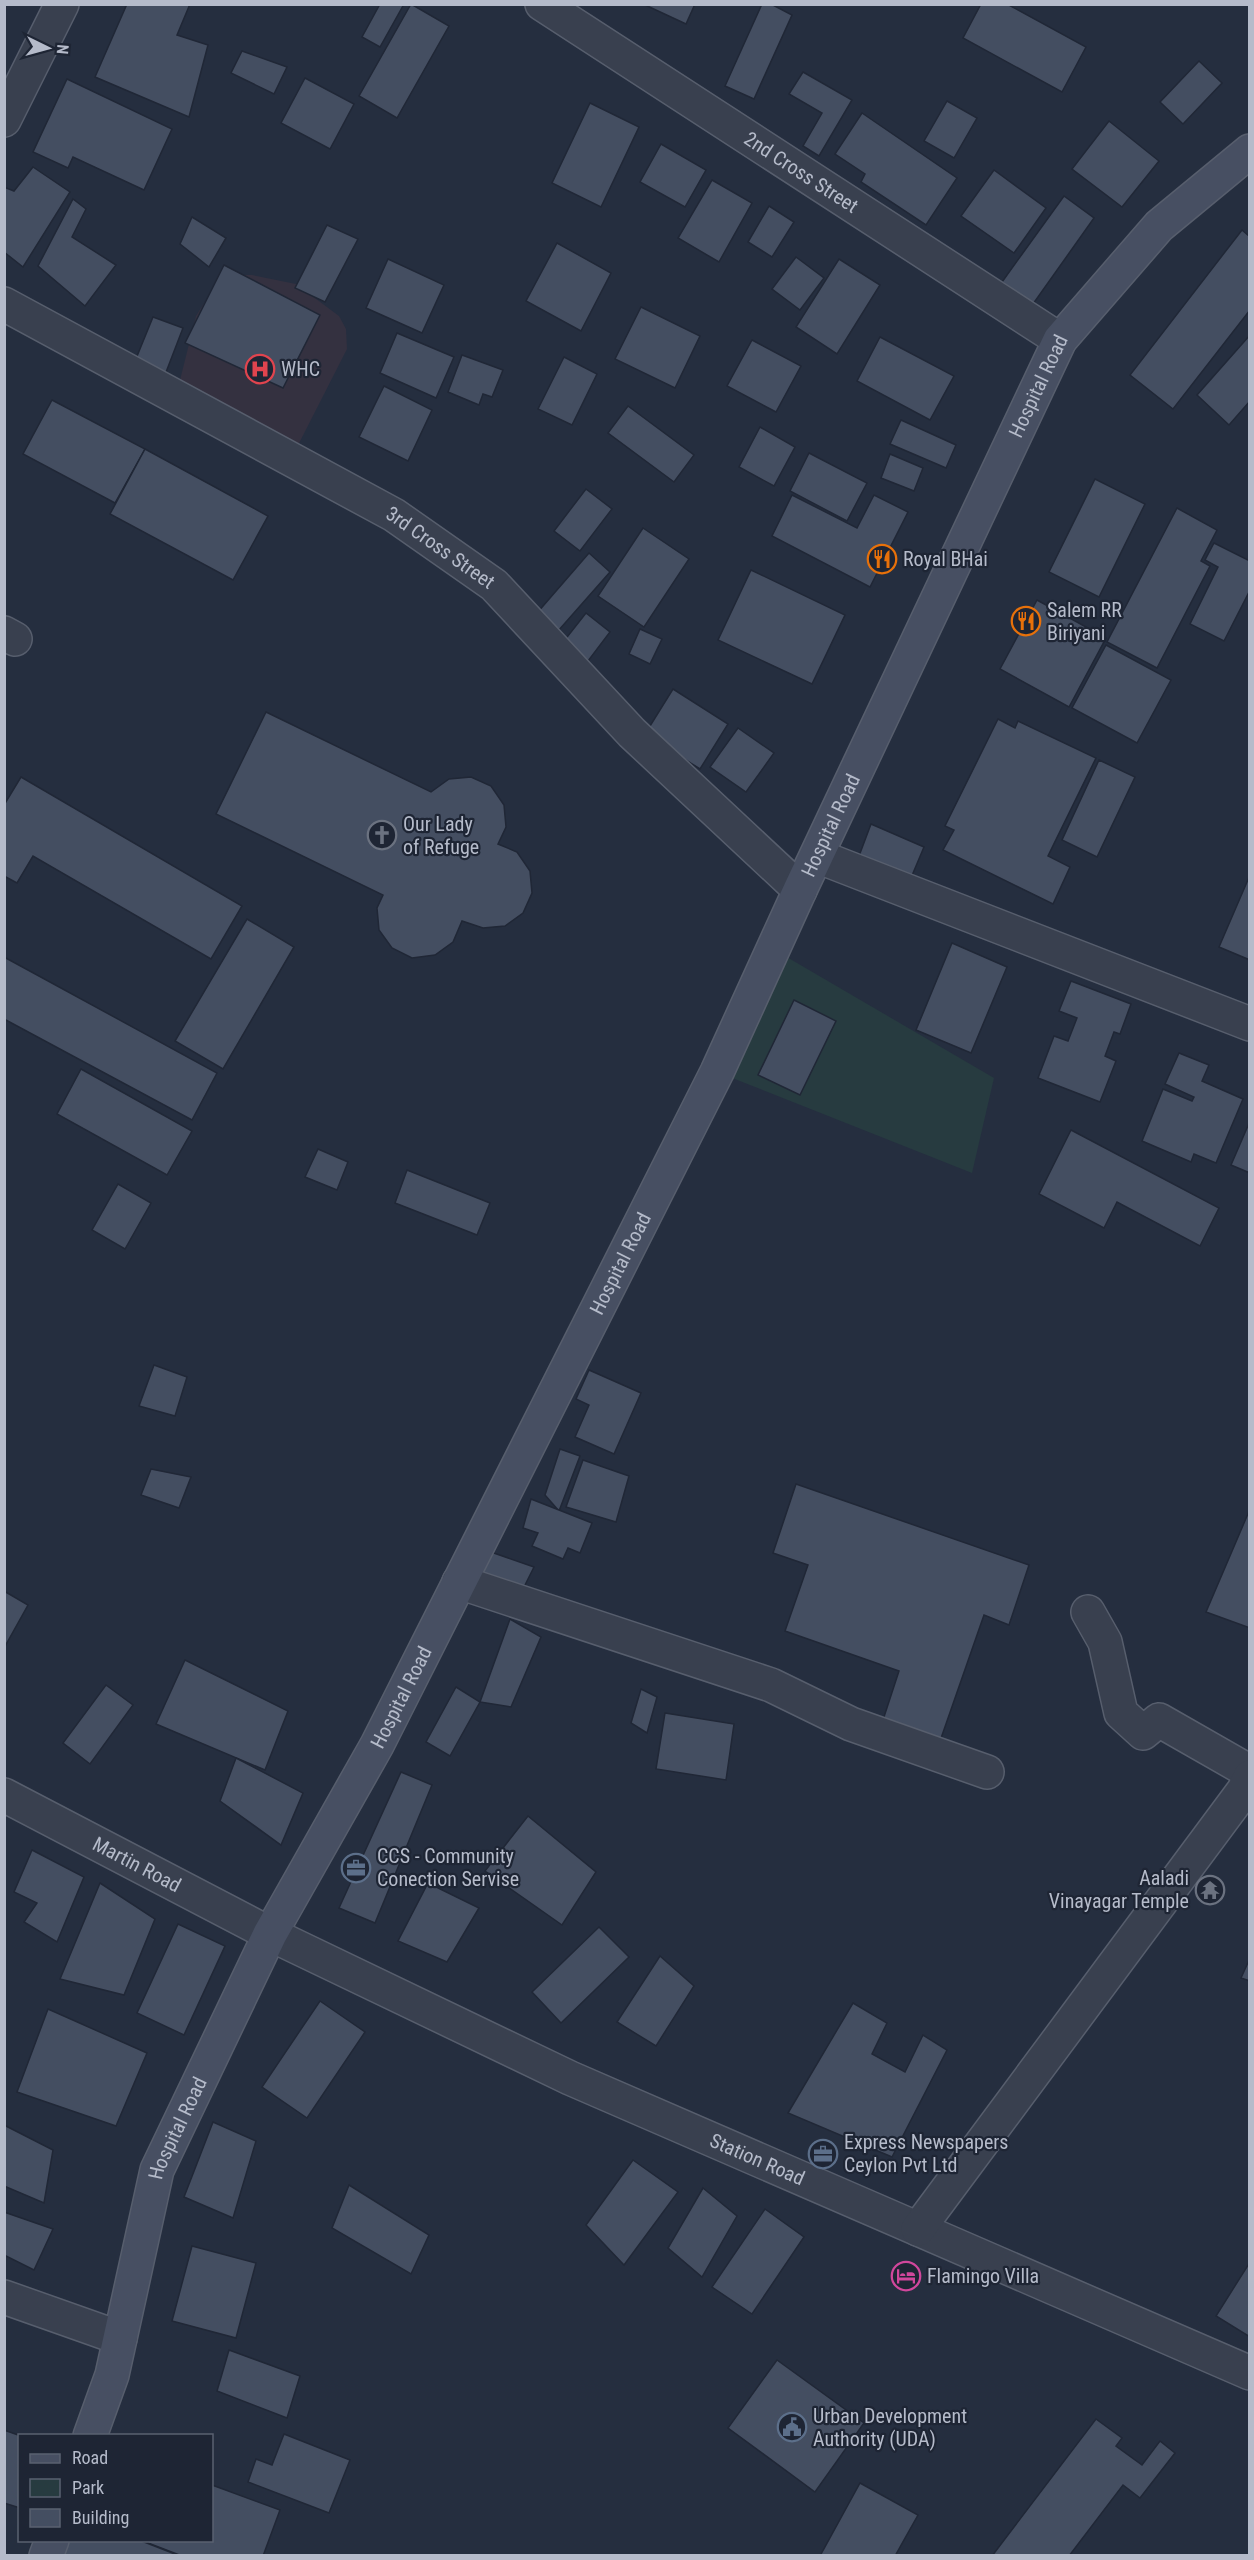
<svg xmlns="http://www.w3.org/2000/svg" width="1254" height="2560" font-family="'Roboto Condensed',sans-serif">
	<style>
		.medical { fill: #343140 }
		.green { fill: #273b40 }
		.building { fill: #444e61; stroke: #202736; stroke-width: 1.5 }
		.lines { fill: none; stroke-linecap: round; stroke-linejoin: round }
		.street-casing { stroke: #575e6d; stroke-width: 36 }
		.secondary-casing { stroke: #575e6d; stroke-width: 36 }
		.street { stroke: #39404f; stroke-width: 33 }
		.secondary { stroke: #474f62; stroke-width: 33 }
		.labels { text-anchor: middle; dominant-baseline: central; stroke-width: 4.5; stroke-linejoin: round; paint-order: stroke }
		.street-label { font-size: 20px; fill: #b5bbca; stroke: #1e2534 }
		.poi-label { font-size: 20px; fill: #b5bbca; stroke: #1e2534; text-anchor: start }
	</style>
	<rect width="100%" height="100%" fill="#252e3f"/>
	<!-- medical -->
	<path class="medical" d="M235,275H252L296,284L339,316L346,329L347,349L291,459L176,396L196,316L218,281Z"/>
	<!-- green -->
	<path class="green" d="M773,949L994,1078L972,1173L717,1072Z"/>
	<!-- building -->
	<g class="building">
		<path d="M127,4H190L177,35L208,45L189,117L95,77Z"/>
		<path d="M380,4H404L380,47L362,37Z"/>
		<path d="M411,4L449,26L397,118L359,96Z"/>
		<path d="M643,4H695L686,24Z"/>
		<path d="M762,4H771L792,15L754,99L725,86Z"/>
		<path d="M981,4H1007L1086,47L1062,92L963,38Z"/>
		<path d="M242,51L287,67L274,94L231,73Z"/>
		<path d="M1199,61L1222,83L1183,124L1160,102Z"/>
		<path d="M803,72L852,100L819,156L803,146L822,113L789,94Z"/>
		<path d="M305,78L354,104L330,149L281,123Z"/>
		<path d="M67,79L172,129L144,190L73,157L68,168L33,152Z"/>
		<path d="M947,101L977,118L954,158L924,141Z"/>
		<path d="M590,103L639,127L601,207L552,183Z"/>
		<path d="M862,113L957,178L926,225L861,182L865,174L835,154Z"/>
		<path d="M1109,121L1159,161L1122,207L1072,169Z"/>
		<path d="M661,144L706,170L685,207L640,182Z"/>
		<path d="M33,167L70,192L23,267L4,252V187L14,191Z"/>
		<path d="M994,170L1046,208L1014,253L961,216Z"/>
		<path d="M712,180L752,203L719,262L678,238Z"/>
		<path d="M1064,196L1094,218L1033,304L1002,282Z"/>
		<path d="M73,199L86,209L72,237L116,265L85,306L38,266Z"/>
		<path d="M769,206L794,222L772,257L748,242Z"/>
		<path d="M192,217L226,238L209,267L180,244Z"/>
		<path d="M327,225L358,239L325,302L295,288Z"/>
		<path d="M1242,230L1250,237V310L1173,409L1130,375Z"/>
		<path d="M557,243L611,273L581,331L526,301Z"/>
		<path d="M796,257L824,278L800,310L772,289Z"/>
		<path d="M388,259L444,285L422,333L366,308Z"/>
		<path d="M839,259L880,285L837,354L796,327Z"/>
		<path d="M224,265L320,315L283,388L185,343Z"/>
		<path d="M641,307L700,336L675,388L615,359Z"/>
		<path d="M153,317L183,328L163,380L133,366Z"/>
		<path d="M397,333L454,357L436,398L380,373Z"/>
		<path d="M1250,335V401L1229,425L1197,395Z"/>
		<path d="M880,337L954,376L930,420L857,381Z"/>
		<path d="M752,340L801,366L776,412L727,386Z"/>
		<path d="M462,355L503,370L492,397L483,394L479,405L448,392Z"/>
		<path d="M564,357L597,374L572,425L538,409Z"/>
		<path d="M384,386L432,410L408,461L359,437Z"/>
		<path d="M52,400L145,449L115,503L23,454Z"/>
		<path d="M628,406L694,455L674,482L608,433Z"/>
		<path d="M901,420L956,445L946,468L890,444Z"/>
		<path d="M760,427L795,447L774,486L739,467Z"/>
		<path d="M145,449L268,516L233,580L110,514Z"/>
		<path d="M809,453L867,483L847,521L790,491Z"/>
		<path d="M890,454L923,468L914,491L881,478Z"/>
		<path d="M1095,479L1145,504L1099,597L1049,572Z"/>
		<path d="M586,489L612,509L580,551L554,531Z"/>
		<path d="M792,495L857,528L874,495L908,512L870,587L772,536Z"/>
		<path d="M1177,508L1217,530L1201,561L1210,566L1157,668L1107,642Z"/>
		<path d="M643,528L689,559L644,627L598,596Z"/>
		<path d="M1214,543L1250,561V590L1224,641L1190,624L1218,567L1205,560Z"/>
		<path d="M589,553L610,572L558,631L537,613Z"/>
		<path d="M751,570L845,615L812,684L718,640Z"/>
		<path d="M1037,600L1106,638L1069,707L1000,669Z"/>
		<path d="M586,613L610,632L585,665L560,646Z"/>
		<path d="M640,629L662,639L650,664L629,654Z"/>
		<path d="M1106,645L1171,680L1137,743L1072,708Z"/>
		<path d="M673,689L728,724L700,769L645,734Z"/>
		<path d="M266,712L431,792L449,779L471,777L491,786L504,805L506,827L498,844L517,852L530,871L532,893L523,913L505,926L483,928L462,921L453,942L435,955L412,958L392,948L379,930L377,908L383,895L216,814Z"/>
		<path d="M998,719L1015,728L1018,721L1096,758L1048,856L1070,867L1053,904L943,850L954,830L945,826Z"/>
		<path d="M738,728L774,753L746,792L710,767Z"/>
		<path d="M1099,760L1135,777L1097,857L1062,840Z"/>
		<path d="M21,777L242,906L211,959L33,856L17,883L4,876V805Z"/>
		<path d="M871,824L924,847L908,885L856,864Z"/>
		<path d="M1250,875V960L1219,947Z"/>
		<path d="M247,919L294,947L223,1069L175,1041Z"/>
		<path d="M952,943L1007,967L971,1053L916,1030Z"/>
		<path d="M4,957L217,1073L192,1120L4,1019Z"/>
		<path d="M1071,981L1131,1004L1120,1034L1114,1032L1105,1056L1116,1061L1100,1102L1038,1078L1054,1036L1068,1041L1077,1018L1059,1011Z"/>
		<path d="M794,1000L836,1021L800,1095L758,1075Z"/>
		<path d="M1179,1053L1209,1065L1202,1081L1243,1099L1216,1163L1194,1154L1191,1162L1142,1141L1163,1089L1192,1101L1194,1097L1165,1084Z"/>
		<path d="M81,1069L192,1131L167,1175L57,1114Z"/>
		<path d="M1250,1121V1173L1231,1165Z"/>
		<path d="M1071,1130L1219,1208L1200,1246L1117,1202L1104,1228L1039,1194Z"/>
		<path d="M318,1149L348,1162L337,1190L305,1177Z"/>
		<path d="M407,1170L490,1203L477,1235L395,1203Z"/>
		<path d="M118,1184L151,1203L125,1249L92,1230Z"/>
		<path d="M154,1365L187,1377L175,1416L139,1406Z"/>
		<path d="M589,1370L641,1393L614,1454L575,1437L589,1405L576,1399Z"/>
		<path d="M560,1449L580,1456L559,1511L545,1495Z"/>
		<path d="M583,1460L629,1476L616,1522L566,1507Z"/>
		<path d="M151,1469L191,1477L179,1508L141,1495Z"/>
		<path d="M796,1484L1029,1565L1009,1625L984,1615L939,1744L882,1723L899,1671L785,1631L808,1565L773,1553Z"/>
		<path d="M531,1499L592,1523L580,1553L568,1548L563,1559L532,1546L538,1533L523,1528Z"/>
		<path d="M1250,1509V1628L1206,1612Z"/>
		<path d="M488,1551L534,1567L519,1597L480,1575Z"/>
		<path d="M4,1591L28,1605L4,1648Z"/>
		<path d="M510,1619L541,1637L511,1707L480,1702Z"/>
		<path d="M185,1660L288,1711L265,1770L156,1724Z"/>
		<path d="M106,1685L133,1705L90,1764L63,1743Z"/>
		<path d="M456,1687L480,1702L450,1756L426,1742Z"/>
		<path d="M641,1689L657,1697L647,1733L631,1723Z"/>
		<path d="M665,1713L734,1724L726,1780L656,1769Z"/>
		<path d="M236,1758L303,1793L281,1845L220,1801Z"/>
		<path d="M401,1772L432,1785L375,1923L339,1908Z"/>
		<path d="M528,1816L596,1872L562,1925L485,1871Z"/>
		<path d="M32,1850L84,1877L57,1942L24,1922L37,1903L14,1892Z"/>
		<path d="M100,1883L155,1919L124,1995L60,1979Z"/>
		<path d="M428,1883L479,1908L447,1962L398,1941Z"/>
		<path d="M178,1924L225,1946L184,2035L137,2013Z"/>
		<path d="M599,1927L629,1957L561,2023L532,1992Z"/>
		<path d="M660,1956L694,1986L656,2046L617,2022Z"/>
		<path d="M1250,1958V1981L1241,1978Z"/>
		<path d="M320,2001L365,2032L307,2118L262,2087Z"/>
		<path d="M853,2003L887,2023L872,2054L905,2072L923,2035L947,2050L892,2157L788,2113Z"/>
		<path d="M48,2009L147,2053L116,2126L17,2092Z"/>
		<path d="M213,2122L256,2141L233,2218L184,2197Z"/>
		<path d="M4,2125L53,2150L44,2203L4,2186Z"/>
		<path d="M633,2160L678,2192L624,2265L586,2225Z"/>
		<path d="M349,2185L429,2235L411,2274L332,2228Z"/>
		<path d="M703,2188L737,2216L702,2277L668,2248Z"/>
		<path d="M765,2209L804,2237L752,2314L712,2287Z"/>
		<path d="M4,2212L53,2229L34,2270L4,2255Z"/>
		<path d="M192,2246L256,2263L236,2338L172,2321Z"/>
		<path d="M1250,2262V2337L1216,2316Z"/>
		<path d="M229,2350L300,2376L287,2418L217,2391Z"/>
		<path d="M777,2360L864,2423L815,2492L728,2428Z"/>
		<path d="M1096,2419L1122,2438L1116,2446L1142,2465L1160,2441L1175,2453L1140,2498L1123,2485L1069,2556H992Z"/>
		<path d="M4,2430L21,2436L20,2508L4,2503Z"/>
		<path d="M284,2434L350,2460L329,2513L248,2482L256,2459L272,2465Z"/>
		<path d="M860,2483L918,2515L895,2556H820Z"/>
		<path d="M212,2485L280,2510L263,2556H182L148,2543V2540H212Z"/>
		<path d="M52,2540H139L180,2556H46Z"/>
	</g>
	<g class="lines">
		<!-- street casing -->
		<g class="street-casing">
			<g id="street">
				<path id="s1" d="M542,4L1060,340"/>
				<path d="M4,120L62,4"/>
				<path id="s2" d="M4,304L394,515L494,585L632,733L800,890"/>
				<path d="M4,633L15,639"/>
				<path d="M817,856L1250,1024"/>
				<path d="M459,1582L771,1685L851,1724L987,1772"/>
				<path d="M1088,1612L1105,1642L1121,1713L1143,1733L1159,1720L1250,1772"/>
				<path id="s3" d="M4,1795L270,1934L570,2078L1250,2373"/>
				<path d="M918,2229L1244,1790L1250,1777"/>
				<path d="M4,2297L120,2338"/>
			</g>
		</g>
		<!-- secondary casing -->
		<g class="secondary-casing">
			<g id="secondary">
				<path id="s4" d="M90,2436L112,2375L157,2170L270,1934L377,1745L717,1072L800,890L1060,340L1159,226L1250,151"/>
				<path d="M46,2556L52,2540"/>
			</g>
		</g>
		<!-- street -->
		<use href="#street" class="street"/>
		<!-- secondary -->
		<use href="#secondary" class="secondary"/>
	</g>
	<!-- icons -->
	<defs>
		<g id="hospital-ring" transform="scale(1.5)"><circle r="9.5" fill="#1e2534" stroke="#e0444e" stroke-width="1.5"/><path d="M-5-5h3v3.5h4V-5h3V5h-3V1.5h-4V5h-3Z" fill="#e0444e"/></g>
		<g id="restaurant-ring" transform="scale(1.5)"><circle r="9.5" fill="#1e2534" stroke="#e8710a" stroke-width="1.5"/><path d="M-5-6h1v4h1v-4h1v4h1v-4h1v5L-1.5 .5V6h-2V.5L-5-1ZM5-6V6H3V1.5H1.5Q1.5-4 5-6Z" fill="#e8710a"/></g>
		<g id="church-ring" transform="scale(1.5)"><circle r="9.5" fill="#1e2534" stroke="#6b7280" stroke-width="1.5"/><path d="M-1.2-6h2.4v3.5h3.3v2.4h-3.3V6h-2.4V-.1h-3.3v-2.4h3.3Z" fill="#6b7280"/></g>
		<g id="office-ring" transform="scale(1.5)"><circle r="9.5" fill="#1e2534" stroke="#5c6f8a" stroke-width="1.5"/><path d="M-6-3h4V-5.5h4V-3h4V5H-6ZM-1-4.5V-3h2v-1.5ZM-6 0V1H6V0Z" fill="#5c6f8a"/></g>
		<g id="temple-ring" transform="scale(1.5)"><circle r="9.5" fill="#1e2534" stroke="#6b7280" stroke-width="1.5"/><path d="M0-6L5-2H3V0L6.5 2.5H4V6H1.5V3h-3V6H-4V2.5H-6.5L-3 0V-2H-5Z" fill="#6b7280"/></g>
		<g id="hotel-ring" transform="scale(1.5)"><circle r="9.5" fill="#1e2534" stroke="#d1479c" stroke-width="1.5"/><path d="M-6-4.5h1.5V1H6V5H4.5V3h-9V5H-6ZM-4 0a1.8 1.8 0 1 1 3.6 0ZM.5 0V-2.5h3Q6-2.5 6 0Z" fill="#d1479c"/></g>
		<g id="civic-ring" transform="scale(1.5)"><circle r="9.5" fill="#1e2534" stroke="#5c6f8a" stroke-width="1.5"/><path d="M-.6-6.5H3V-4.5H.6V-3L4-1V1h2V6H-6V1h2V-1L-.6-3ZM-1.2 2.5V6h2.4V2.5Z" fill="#5c6f8a"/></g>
	</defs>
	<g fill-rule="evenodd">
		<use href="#hospital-ring" x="260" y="369"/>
		<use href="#restaurant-ring" x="882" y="559"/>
		<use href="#restaurant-ring" x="1026" y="621"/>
		<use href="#church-ring" x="382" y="835"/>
		<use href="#office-ring" x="356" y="1868"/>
		<use href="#temple-ring" x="1210" y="1890"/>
		<use href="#office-ring" x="823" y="2154"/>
		<use href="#hotel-ring" x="906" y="2276"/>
		<use href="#civic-ring" x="792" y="2427"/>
	</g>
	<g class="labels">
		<!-- street labels -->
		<g class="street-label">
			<text stroke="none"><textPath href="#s1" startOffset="309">2nd Cross Street</textPath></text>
			<text stroke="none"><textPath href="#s4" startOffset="2265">Hospital Road</textPath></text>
			<text stroke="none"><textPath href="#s2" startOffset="500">3rd Cross Street</textPath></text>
			<text stroke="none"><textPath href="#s4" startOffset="1779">Hospital Road</textPath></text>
			<text stroke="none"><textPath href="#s4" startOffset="1293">Hospital Road</textPath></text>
			<text stroke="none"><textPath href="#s4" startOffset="807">Hospital Road</textPath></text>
			<text stroke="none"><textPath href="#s3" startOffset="150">Martin Road</textPath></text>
			<text stroke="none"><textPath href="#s4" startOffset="321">Hospital Road</textPath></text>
			<text stroke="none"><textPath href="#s3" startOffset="837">Station Road</textPath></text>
		</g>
		<!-- poi labels -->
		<g class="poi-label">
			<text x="281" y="369">WHC</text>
			<text x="903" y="559">Royal BHai</text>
			<text x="1047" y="610">Salem RR<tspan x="1047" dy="23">Biriyani</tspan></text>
			<text x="403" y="824">Our Lady<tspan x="403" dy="23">of Refuge</tspan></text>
			<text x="377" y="1856">CCS - Community<tspan x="377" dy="23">Conection Servise</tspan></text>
			<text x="1189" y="1878" text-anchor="end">Aaladi<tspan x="1189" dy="23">Vinayagar Temple</tspan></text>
			<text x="844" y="2142">Express Newspapers<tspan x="844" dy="23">Ceylon Pvt Ltd</tspan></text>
			<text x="927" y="2276">Flamingo Villa</text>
			<text x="813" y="2416">Urban Development<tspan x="813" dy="23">Authority (UDA)</tspan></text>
		</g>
	</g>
	<!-- border -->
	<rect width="1254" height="2560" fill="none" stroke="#b5bbca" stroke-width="12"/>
	<!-- legend -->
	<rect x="18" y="2434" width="195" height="108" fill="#1e2534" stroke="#5a6170" stroke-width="1.5"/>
	<rect x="30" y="2454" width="30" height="9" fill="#474f62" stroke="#5a6170" stroke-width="1.5"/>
	<text x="72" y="2464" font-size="18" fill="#b5bbca">Road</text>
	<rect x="30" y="2479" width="30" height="18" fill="#273b40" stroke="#5a6170" stroke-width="1.5"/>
	<text x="72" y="2494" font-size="18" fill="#b5bbca">Park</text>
	<rect x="30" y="2509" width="30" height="18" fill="#444e61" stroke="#5a6170" stroke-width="1.5"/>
	<text x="72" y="2524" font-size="18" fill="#b5bbca">Building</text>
	<!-- north arrow -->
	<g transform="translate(48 48) rotate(95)" stroke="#1e2534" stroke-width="4.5" paint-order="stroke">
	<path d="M0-4.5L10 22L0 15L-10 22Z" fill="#b5bbca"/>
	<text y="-9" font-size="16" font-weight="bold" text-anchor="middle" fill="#b5bbca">N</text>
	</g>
</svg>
